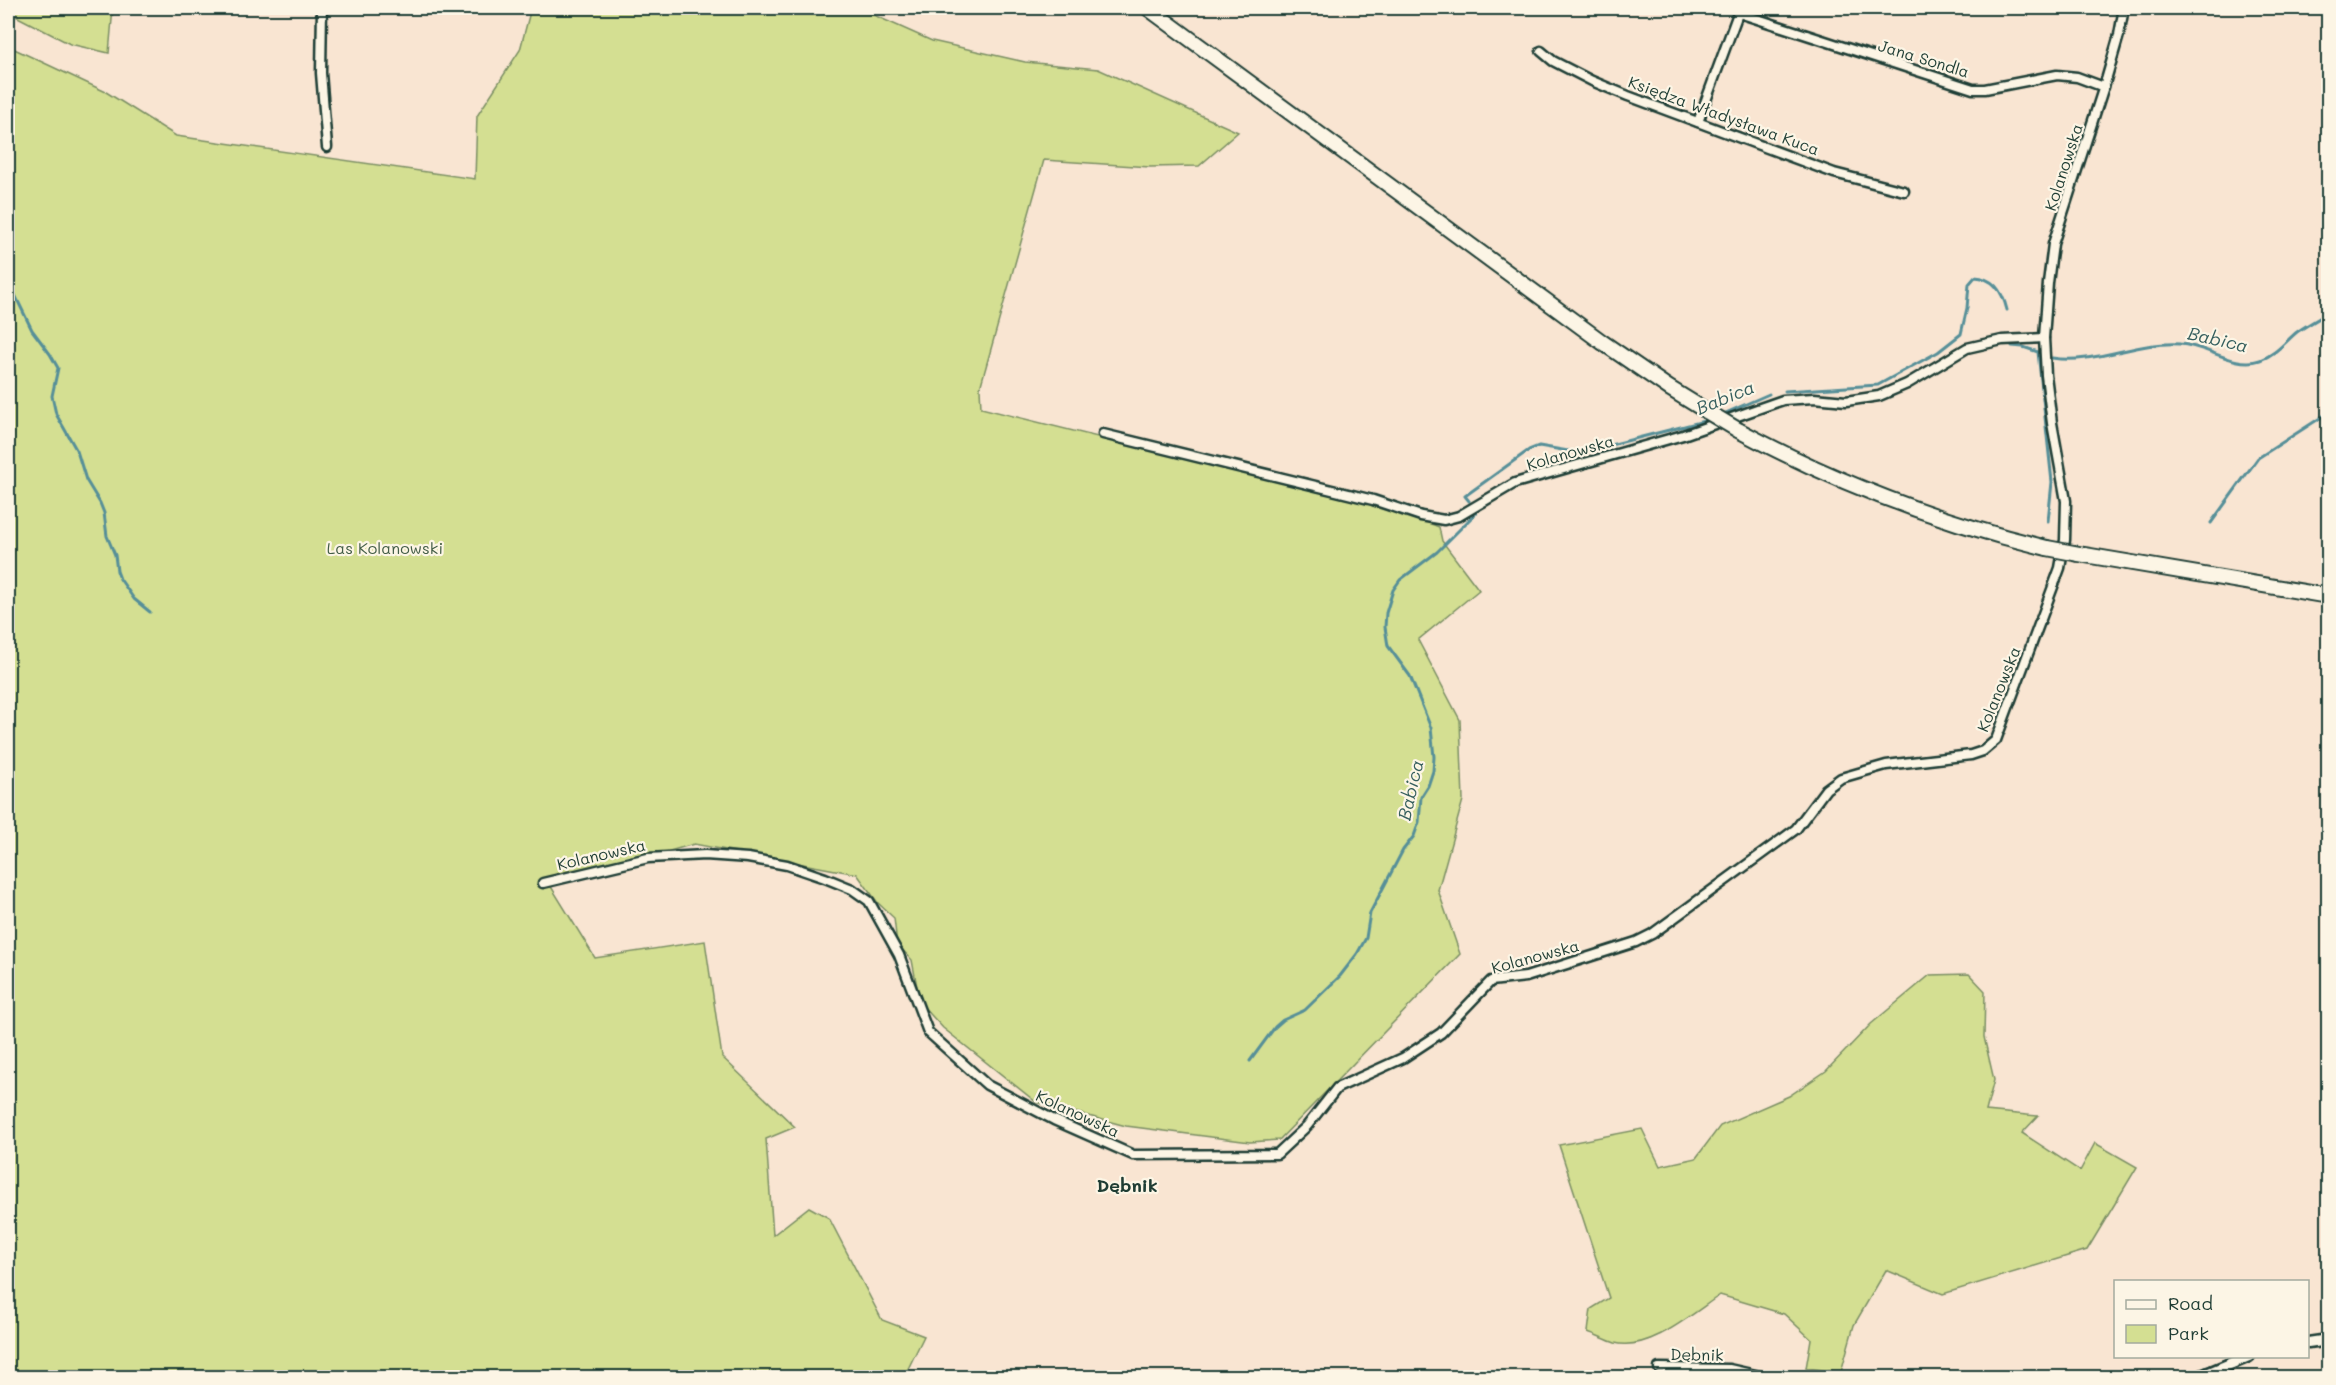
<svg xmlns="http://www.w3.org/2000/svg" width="2336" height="1385" font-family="Mali,sans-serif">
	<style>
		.green { fill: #d4df92; stroke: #7a8e63; stroke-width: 1.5 }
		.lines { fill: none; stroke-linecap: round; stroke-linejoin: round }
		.stream { stroke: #568f98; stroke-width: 3 }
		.minor-casing { stroke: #1f3d34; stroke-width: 13 }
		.tertiary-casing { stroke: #1f3d34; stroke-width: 15 }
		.primary-casing { stroke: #1f3d34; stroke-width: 18 }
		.minor { stroke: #fcf5e5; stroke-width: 8 }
		.tertiary { stroke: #fcf5e5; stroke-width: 10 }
		.primary { stroke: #fcf5e5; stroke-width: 14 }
		.primary-bridge-casing { stroke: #1f3d34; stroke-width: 18; stroke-linecap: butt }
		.primary-bridge { stroke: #fcf5e5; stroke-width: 14 }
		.labels { text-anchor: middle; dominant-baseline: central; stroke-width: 4.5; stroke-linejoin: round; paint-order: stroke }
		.street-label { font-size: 16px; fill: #1f3d34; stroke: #fcf5e5 }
		.park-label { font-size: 16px; fill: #435d47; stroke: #fcf5e5 }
		.water-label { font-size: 18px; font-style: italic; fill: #365f5e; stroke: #fcf5e5 }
		.neighbourhood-label { font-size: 18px; font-weight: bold; fill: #1f3d34; stroke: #fcf5e5 }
	</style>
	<rect width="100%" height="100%" fill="#f9e5d2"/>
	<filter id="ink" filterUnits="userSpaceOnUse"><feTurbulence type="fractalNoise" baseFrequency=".0167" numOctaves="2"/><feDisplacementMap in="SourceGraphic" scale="12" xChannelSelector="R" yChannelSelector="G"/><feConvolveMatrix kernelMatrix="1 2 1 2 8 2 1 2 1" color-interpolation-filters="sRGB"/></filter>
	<g filter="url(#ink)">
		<!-- green -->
		<g class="green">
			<path d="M8,8H113L109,53L70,44L8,12Z"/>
			<path d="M531,8H858L932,41L1025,62L1098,69L1238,132L1199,166L1150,167L1044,160L980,388L981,408L1400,512L1439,527L1442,541L1479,590L1418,640L1460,720L1463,800L1438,890L1460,954L1279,1140L1250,1142L1126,1126L1036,1102L943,1028L920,1003L912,960L897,944L894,918L878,903L857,874L694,844L550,885L595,958L705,941L722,1057L795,1127L766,1139L773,1235L809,1207L829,1218L882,1320L924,1336L904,1377H8V46L106,92L176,136L475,179L477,116L520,50Z"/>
			<path d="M1969,974L1985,991L1984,1037L1994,1080L1986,1111L2038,1116L2022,1133L2080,1171L2095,1143L2137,1167L2087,1250L1943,1294L1886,1270L1854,1325L1841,1372L1806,1368L1811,1339L1784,1314L1720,1295C1693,1313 1649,1352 1615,1343C1606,1340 1597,1335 1588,1332L1591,1309L1609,1298L1559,1145L1642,1129L1660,1166L1696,1158L1720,1126L1789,1096L1826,1071L1871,1024L1930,975Z"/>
		</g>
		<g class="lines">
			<!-- stream -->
			<g class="stream">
				<path d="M8,287L14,293L32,330L50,354L58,368L52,396L56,414L77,451L86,480L100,503L104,513L107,536L115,555L117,571L120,579L134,599L150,612"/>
				<path d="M2012,346L2023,347L2038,352L2052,482L2048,521"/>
				<path d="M2052,358C2096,365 2136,341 2180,344C2206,345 2234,369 2260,360C2275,355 2285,342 2297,332C2307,325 2318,319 2328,313"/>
				<path d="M1785,391L1878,385L1938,352L1961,334L1967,308L1969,284L1975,277C1994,278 2003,293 2007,310"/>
				<path d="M1721,415L1769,394"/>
				<path d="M1469,501L1465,496L1529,450L1539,446L1574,452L1591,450L1712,419"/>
				<path d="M2211,523L2258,458L2328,413"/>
				<path d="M1250,1061L1275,1027L1283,1020L1305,1010L1340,976L1357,954L1366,938L1370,913L1403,850L1414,836L1419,822L1421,797L1428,786L1433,771L1434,757L1431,728L1410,676L1388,646L1385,627L1386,613L1393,590L1400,580L1437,552L1476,513"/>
			</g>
			<!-- minor casing -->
			<g class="minor-casing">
				<g id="minor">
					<path d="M322,8L321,73L327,147"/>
					<path d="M1739,13L1973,89H1985L2057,75L2077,77L2104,87"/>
					<path d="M1541,51L1553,61L1592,81L1628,96L1834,173L1904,191"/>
					<path d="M1698,122L1740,8"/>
					<path d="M1103,434L1373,500L1421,516L1444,520L1459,516L1515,483L1683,435L1783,400L1814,398L1846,401L1879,396L1907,384L1967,348L2002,340L2044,338"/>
					<path d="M543,883L648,858L705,855L748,858L787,865L825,878L852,889L869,901L899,955L928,1032L987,1085L1054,1120L1133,1155L1277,1154L1307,1126L1337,1088L1403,1058L1441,1033L1491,981L1526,977L1636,942L1652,934L1796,829L1826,789L1841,778L1886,765L1971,755L1983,751L1996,740L2060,568L2065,540L2066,501L2052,423L2046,375L2044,338L2048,283L2053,244L2106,80L2119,35L2124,8"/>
					<path d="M1659,1368L1729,1369L1769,1378"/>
				</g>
			</g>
			<!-- tertiary casing -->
			<g class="tertiary-casing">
				<g id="tertiary">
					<path d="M2308,1343L2328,1340"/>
					<path d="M2197,1378L2249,1356"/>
				</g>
			</g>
			<!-- primary casing -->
			<g class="primary-casing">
				<g id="primary">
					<path d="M1148,8L1602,342L1669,388L1708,412"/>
					<path d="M1738,430C1837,483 1938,522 2047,548"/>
					<path d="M2079,554L2328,596"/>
				</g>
			</g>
			<!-- minor -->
			<use href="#minor" class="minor"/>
			<!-- tertiary -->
			<use href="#tertiary" class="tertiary"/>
			<!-- primary -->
			<use href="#primary" class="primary"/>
			<!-- primary-bridge casing -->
			<g class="primary-bridge-casing">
				<g id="primary-bridge">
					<path d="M1708,412L1738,430"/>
					<path d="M2047,548L2079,554"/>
				</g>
			</g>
			<!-- primary-bridge -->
			<use href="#primary-bridge" class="primary-bridge"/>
		</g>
	</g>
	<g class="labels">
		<!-- street labels -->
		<g class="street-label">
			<text transform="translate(1924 58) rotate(17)">Jana Sondla</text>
			<text transform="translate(1724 115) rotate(20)">Księdza Władysława Kuca</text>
			<text transform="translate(2063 167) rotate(-72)">Kolanowska</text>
			<text transform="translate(1570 452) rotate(-16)">Kolanowska</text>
			<text transform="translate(1998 689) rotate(-68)">Kolanowska</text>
			<text transform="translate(601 854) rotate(-13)">Kolanowska</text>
			<text transform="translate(1535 956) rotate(-15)">Kolanowska</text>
			<text transform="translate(1078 1113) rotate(25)">Kolanowska</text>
			<text transform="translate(1697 1354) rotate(1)">Dębnik</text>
		</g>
		<!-- park labels -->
		<g class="park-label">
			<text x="385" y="547">Las Kolanowski</text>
		</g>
		<!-- water labels -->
		<g class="water-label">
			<text transform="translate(2218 339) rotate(13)">Babica</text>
			<text transform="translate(1725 397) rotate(-22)">Babica</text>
			<text transform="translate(1410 790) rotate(-77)">Babica</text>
		</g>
		<!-- neighbourhood labels -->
		<g class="neighbourhood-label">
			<text x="1127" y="1185">Dębnik</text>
		</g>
	</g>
	<!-- margin -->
	<rect width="2336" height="1385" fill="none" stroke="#fcf5e5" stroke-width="30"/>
	<rect x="15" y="15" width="2306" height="1355" fill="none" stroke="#1f3d34" stroke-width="2" filter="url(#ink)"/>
	<!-- legend -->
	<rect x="2114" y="1280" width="195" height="78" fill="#fcf5e5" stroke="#a4ab9e" stroke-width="1.5"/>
	<rect x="2126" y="1300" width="30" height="9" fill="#fcf5e5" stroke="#a4ab9e" stroke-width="1.5"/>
	<text x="2168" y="1310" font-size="18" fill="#1f3d34">Road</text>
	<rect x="2126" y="1325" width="30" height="18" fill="#d4df92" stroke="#a4ab9e" stroke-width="1.5"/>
	<text x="2168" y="1340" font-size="18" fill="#1f3d34">Park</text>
</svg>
